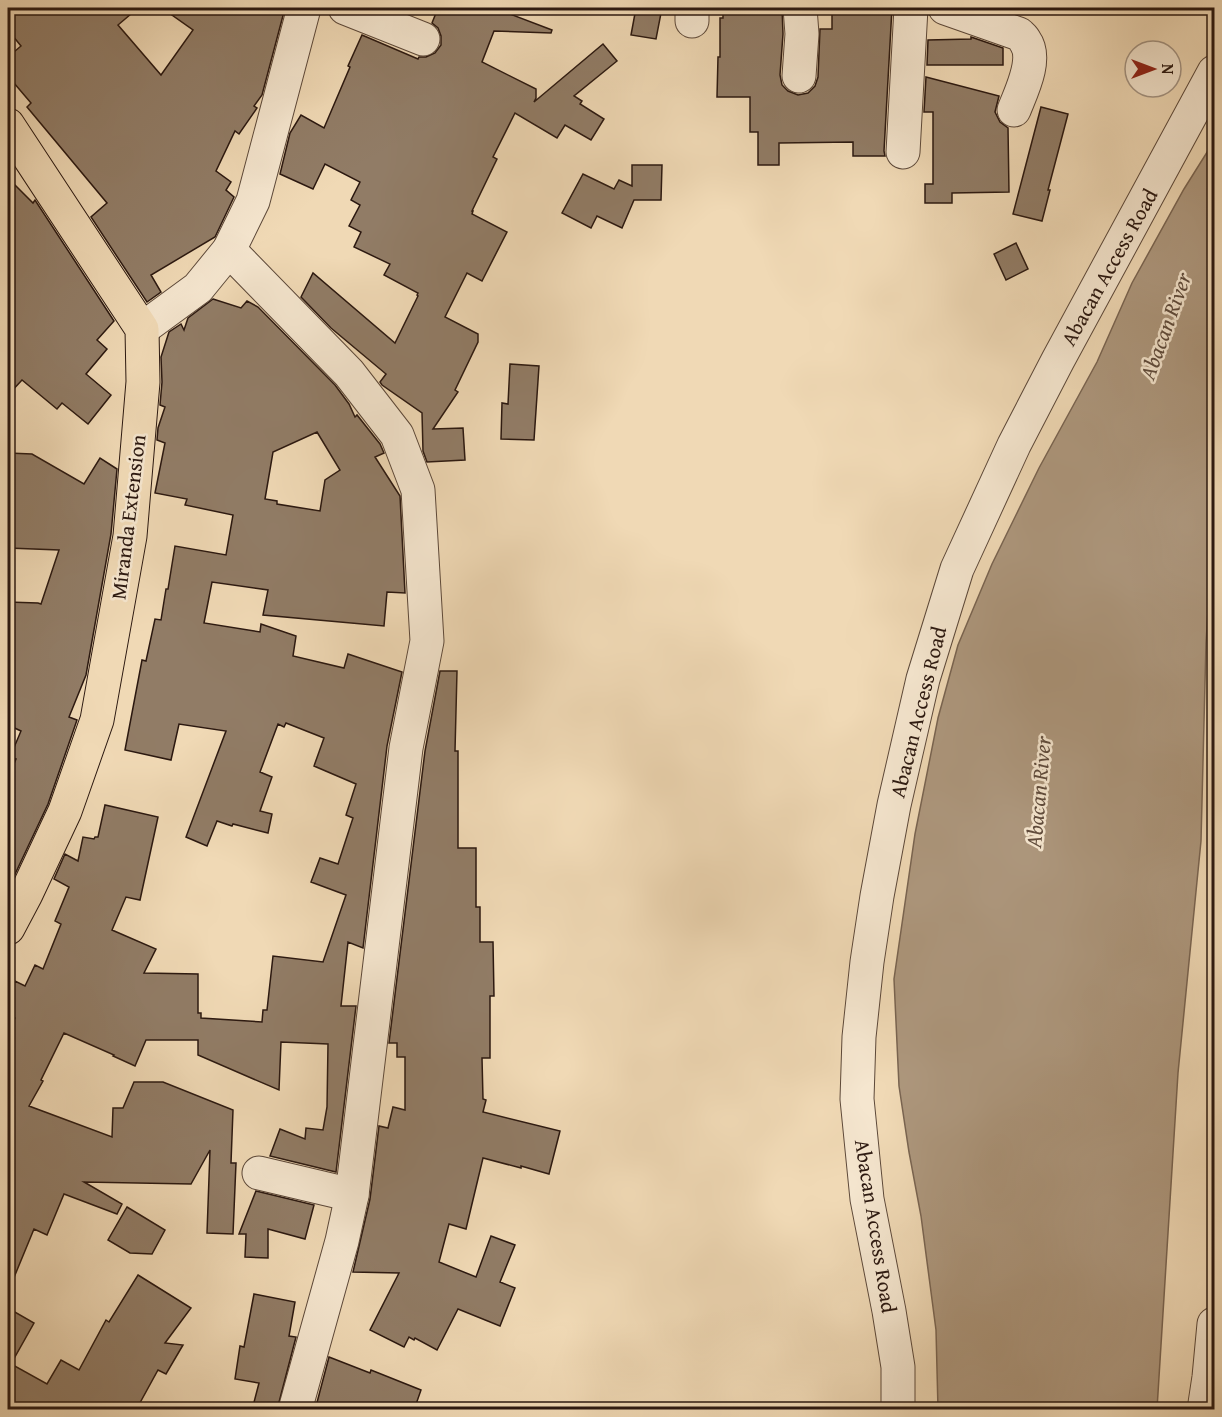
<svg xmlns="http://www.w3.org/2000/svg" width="1222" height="1417" font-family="'Gentium Book Plus',serif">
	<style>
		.water { fill: #ad977d; stroke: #796451; stroke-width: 1.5 }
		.building { fill: #917c66; stroke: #2b1810; stroke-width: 1.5; fill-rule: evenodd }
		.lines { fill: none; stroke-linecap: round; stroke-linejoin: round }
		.minor-casing { stroke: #5c4839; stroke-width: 35 }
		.major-casing { stroke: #2b1810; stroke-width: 35 }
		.minor { stroke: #f5e6cf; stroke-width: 33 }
		.major { stroke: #f0d9b5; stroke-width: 33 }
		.labels { text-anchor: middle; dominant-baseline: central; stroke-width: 5; stroke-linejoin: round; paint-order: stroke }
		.street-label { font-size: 21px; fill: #2b1810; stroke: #f5e6cf }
		.water-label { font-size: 22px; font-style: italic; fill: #5f4b3c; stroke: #f5e6cf }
	</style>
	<rect width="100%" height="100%" fill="#f0d9b5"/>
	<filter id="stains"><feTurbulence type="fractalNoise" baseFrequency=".00333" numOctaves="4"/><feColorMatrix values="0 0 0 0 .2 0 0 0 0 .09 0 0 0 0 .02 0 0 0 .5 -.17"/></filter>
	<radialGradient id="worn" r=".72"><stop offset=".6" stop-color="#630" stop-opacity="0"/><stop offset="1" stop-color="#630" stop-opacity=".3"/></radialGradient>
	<!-- water -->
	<path class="water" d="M1214,141V515L1206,643L1201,841L1178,1073L1157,1409H938L936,1330L921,1216L909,1152L899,1086L894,979L915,834L938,718L958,645L992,564L1039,468L1097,362L1132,283L1184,189Z"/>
	<!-- building -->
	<g class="building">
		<path d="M8,8H138L118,25L161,75L193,30L162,8H285L262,95L254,106L257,108L239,134L235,131L216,171L231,182L226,190L234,197L215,237L151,275L161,292L147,302L91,217L107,203L27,107L31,103L8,76V57L21,46L8,30Z"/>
		<path d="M438,8H494L552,30L551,33L494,31L482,62L536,89V98L534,102L603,44L617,61L574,96L582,101L580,104L604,119L591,140L565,125L557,138L515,113L493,157L497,159L472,211H473L472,214L507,232L482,281L467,273L445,317L478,334V342L455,390L458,392L433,429L463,428L465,460L427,462L423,451L422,413L382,385L380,382L386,374L331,328L301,297L313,273L395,343L418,296L417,295L418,293L384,275L390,264L354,247L361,232L349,226L360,205L351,200L360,182L325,164L313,189L280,174L290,133L301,115L324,128L350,67L348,66L362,35L418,59L419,57H426L435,53L441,45V36L438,28L432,23Z"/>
		<path d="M636,8H662L656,39L631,35Z"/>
		<path d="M723,8H782L783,34L780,75L782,85L788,91L798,95L808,93L815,86L818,77L820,29H832V13H835V8H892L884,151L885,156H853V142L779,143V165H758V132H750V97H717L718,57H720V18H723Z"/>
		<path d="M971,37L1003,48V65H927L928,40L971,39Z"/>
		<path d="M926,77L999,96L995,112L1000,122L1008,128L1009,192L952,193V203H925V184H933V112H924Z"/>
		<path d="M1041,107L1068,114L1048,190H1050L1042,221L1013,214Z"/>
		<path d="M632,165H662L661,200H634L622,228L597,216L591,228L562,213L583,174L614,189L619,180L632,186Z"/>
		<path d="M8,178L33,203L35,200L114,321L97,340L107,349L86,374L111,395L88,424L62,403L57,409L22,380L8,395Z"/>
		<path d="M1016,243L1028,269L1006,280L994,254Z"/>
		<path d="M213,299L241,308L247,301L258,307L335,385L349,404L355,417L357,415L380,444L384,453L375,457L400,496L405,593L387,592L384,626L263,615L268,590L212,582L204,623L260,632L261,624L296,636L293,656L344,668L348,654L402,672L387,746L363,948L348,942L341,1006H356L336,1172L270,1156L280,1129L305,1139L306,1128L323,1130L327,1107L328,1044L281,1042L279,1090L198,1055V1040H146L135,1066L113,1056L114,1055L64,1033L41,1080L43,1081L29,1106L112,1137L113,1108H123L134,1082H163L233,1110L231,1163H236L233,1234L207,1233L210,1150L191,1184L84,1182L122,1204L117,1214L64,1194L47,1235L34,1229L8,1292V1032L15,1018L8,1014V997L15,981L25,986L35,965L43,969L61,924L55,921L69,887L54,879L65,854L78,861L83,837L94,839L95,837H98L105,805L158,817L140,900L126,897L112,930L156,949L144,973L198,974V1013H201V1018L262,1022L263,1010H267L273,956L323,962L346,895L311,882L320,858L338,864L353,818L346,815L356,784L314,766L324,738L286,723L284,727L278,724L260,772L272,777L260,811L272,814L268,833L233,824L232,826L217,821L207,846L186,837L226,731L179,724L171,760L125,750L142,660L146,661L155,619L161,620L166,589H168L175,546L226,555L233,515L185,505L187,499L155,493L165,443L157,440L158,428L165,407L160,405L162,382L161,357L169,332L181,324L184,330L188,318ZM317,432L340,470L325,480L320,511L277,504V501L265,499L273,452Z"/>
		<path d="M510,364L539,366L534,440L501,439L502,403L508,404Z"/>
		<path d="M8,453L32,454L84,484L100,458L117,469L111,534L86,675L69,717L77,720L48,804L8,889V778L16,759L10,757L21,731L8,725V602L38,603L41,604L59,550L8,548Z"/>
		<path d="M440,671H457L455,751H458V848H476V907H480V942H493L494,996H490V1058H482L483,1099L486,1100L483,1112L560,1131L549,1174L521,1166V1168L483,1158L466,1229L449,1224L439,1262L476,1277L491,1236L515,1245L500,1282L515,1288L500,1326L458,1309L437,1350L415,1338L414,1340L409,1337L404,1347L370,1330L399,1273L353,1272L370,1199L379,1126L388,1128L393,1107L405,1110V1057H397V1043H389L425,751Z"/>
		<path d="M256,1191L314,1205L305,1239L268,1229V1258L245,1257L246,1234H239Z"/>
		<path d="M127,1207L165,1230L152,1254L130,1253L108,1240Z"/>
		<path d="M138,1275L191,1308L165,1343L183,1345L166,1374L158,1370L136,1410H8V1308L34,1323L11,1364L47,1384L61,1360L79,1370L106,1320L109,1322Z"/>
		<path d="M254,1294L295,1302L289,1336L296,1337L277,1410H252L259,1383L235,1379L240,1346L244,1347Z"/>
		<path d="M329,1357L370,1373L371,1370L421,1390L414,1410H315Z"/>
	</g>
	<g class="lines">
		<!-- minor casing -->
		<g class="minor-casing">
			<g id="minor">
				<path d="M345,8L423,39"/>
				<path d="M945,8L1019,34C1021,36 1024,38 1025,41C1038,59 1021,92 1014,110"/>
				<path d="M692,21V8"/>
				<path d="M799,76L802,34L800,8"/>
				<path d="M903,152L911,8"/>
				<path d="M229,250L349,373L397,435L418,490L427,641L406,748L352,1195L342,1241L295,1410"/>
				<path d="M142,329L198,288L229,250L253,201L304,8"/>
				<path d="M259,1173L352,1195"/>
				<path d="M898,1410V1367L889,1311L867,1199L857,1099L859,1037L867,962L877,896L894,805L923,679L957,569L1014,445L1058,360L1214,72"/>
				<path d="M1204,1410L1209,1377L1214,1324"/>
			</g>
		</g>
		<!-- major casing -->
		<g class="major-casing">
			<path id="major" d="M8,125L142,329L143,382L130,536L97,720L65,811L26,894L8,928"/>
		</g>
		<!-- minor -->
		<use href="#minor" class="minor"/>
		<!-- major -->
		<use href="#major" class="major"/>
	</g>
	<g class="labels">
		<!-- street labels -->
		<g class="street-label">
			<text transform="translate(1109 267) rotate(-61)">Abacan Access Road</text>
			<text transform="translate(128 517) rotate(-83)">Miranda Extension</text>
			<text transform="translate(918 712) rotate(-76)">Abacan Access Road</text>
			<text transform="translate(876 1226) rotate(81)">Abacan Access Road</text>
		</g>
		<!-- water labels -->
		<g class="water-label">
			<text transform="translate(1165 326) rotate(-70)">Abacan River</text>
			<text transform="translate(1038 792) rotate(-85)">Abacan River</text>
		</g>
	</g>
	<!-- margin -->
	<rect width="1222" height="1417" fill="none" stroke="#f0d9b5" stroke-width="30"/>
	<rect x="9" y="9" width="1204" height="1399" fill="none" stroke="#2b1810" stroke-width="3"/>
	<rect x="15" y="15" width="1192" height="1387" fill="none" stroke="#2b1810" stroke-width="1.5"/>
	<!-- north arrow -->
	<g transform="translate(1153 69) rotate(90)"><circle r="28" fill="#f5e6cf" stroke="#a49483" stroke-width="1.5"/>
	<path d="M0-4.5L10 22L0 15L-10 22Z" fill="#8f2418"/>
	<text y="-9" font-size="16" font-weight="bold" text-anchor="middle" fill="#2b1810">N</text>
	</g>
	<rect width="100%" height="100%" filter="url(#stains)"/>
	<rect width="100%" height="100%" fill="url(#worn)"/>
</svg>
